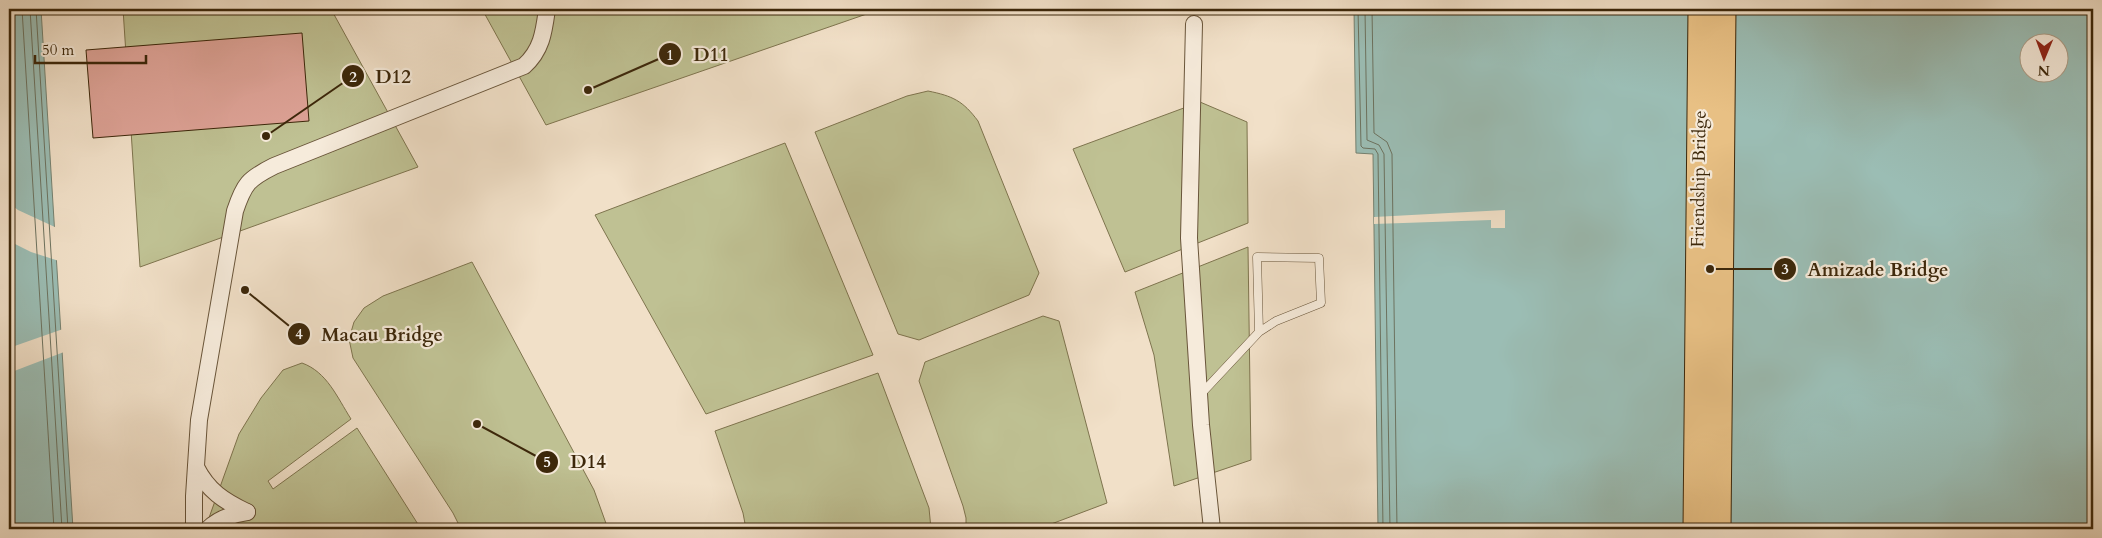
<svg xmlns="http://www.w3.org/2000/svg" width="2102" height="538" font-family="Cardo,serif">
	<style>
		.green { fill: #bfc193; stroke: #7e744e }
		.water { fill: #9bbdb4; stroke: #758170; fill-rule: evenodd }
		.pier { fill: #f1e0c8 }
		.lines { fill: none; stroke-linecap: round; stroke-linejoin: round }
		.shore { stroke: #6c725f; stroke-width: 1 }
		.building { fill: #dda296; stroke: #3c270a }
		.lane-casing { stroke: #69553a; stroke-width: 9 }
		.street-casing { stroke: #69553a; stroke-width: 18 }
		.primary-casing { stroke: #3c270a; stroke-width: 27 }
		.lane { stroke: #f6ebdb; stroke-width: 8 }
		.street { stroke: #f6ebdb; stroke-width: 16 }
		.primary { stroke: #e8c084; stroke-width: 25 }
		.labels { text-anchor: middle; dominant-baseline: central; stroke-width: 4.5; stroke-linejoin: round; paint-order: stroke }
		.street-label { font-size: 18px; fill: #3c270a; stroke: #f6ebdb }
		.leader { fill: none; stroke: #3c270a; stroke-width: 2 }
		.callout-dot { fill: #3c270a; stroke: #f6ebdb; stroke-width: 2 }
		.mark-label { font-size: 15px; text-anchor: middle; font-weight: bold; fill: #fff }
		.callout-label { font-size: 19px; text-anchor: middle; font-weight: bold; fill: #3c270a; stroke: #f6ebdb; stroke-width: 4.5; stroke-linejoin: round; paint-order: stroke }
	</style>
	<rect width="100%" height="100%" fill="#f1e0c8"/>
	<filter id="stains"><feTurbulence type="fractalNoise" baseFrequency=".004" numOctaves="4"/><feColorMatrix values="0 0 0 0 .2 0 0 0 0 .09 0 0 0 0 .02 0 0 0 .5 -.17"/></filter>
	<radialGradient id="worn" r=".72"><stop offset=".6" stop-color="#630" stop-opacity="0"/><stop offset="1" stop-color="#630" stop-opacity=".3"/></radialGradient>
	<!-- green -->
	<g class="green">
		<path d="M123,9H331L418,167L140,267Z"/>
		<path d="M482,9H881L546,125Z"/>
		<path d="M928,91C953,96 963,101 978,121L1039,273L1029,295L919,340L898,334L815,132L907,96Z"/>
		<path d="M1200,102L1247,122L1248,223L1125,272L1073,149Z"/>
		<path d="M785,143L873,355L706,414L595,215Z"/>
		<path d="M1248,247L1251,460L1174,486L1154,355L1135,292Z"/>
		<path d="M472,262L594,490L608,529H461L453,513L353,358L349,339L354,322L364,308L383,296Z"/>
		<path d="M1043,316L1059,321L1107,503L1038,529H966V518L963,506L919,381L925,362Z"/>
		<path d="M302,363C327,372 337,397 351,419L268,481L273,489L357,428L421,529H205L239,434L261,398L283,370Z"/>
		<path d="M878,373L929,508L931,529H746L743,513L715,431Z"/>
	</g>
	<!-- water -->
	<g class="water">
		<path d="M9,9H41L73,529H9Z"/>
		<path d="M1354,9H2093V529H1378L1373,154L1356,153ZM2030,42H2060V72H2030Z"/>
	</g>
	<!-- pier -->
	<g class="pier">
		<path d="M9,203L18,210L57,228L59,261L31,252L9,241Z"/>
		<path d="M1505,210V228H1491V220L1374,224V217Z"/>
		<path d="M63,329L64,352L9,373V348Z"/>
	</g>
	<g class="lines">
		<!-- shore -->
		<g class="shore">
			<path d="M22,9L54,529"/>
			<path d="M30,9L62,529"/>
			<path d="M36,9L68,529"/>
			<path d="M1358,9L1361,146L1363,148L1375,149L1378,154L1383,529"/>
			<path d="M1365,9L1367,140L1379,145L1384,154L1390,529"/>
			<path d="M1372,9L1374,133L1387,142L1392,154L1397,529"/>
		</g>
	</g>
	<!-- building -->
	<path class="building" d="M302,33L309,121L93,138L86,50Z"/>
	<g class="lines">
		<!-- lane casing -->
		<g class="lane-casing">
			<path id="lane" d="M1201,394L1259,332L1276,321L1321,303L1319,258L1257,257L1259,332"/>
		</g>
		<!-- street casing -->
		<g class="street-casing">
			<g id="street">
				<path d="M1194,24L1189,238L1201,425L1212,529"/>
				<path d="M196,467C208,491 224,501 247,512"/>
				<path d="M194,529V496L199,420L235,211C244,184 248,179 274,166L524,66C542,50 544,31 547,9"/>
				<path d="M208,529C219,518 233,514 247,512"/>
			</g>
		</g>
		<!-- primary casing -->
		<g class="primary-casing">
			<g id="primary">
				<path d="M1696,529L1701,9"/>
				<path d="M1718,529L1723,9"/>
			</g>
		</g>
		<!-- lane -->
		<use href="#lane" class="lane"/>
		<!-- street -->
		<use href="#street" class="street"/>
		<!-- primary -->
		<use href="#primary" class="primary"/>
	</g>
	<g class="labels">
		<!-- street labels -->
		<g class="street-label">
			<text transform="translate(1699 179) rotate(-89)">Friendship Bridge</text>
		</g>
	</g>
	<!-- callouts -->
	<path class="leader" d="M588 90L670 54M266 136L353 76M1710 269L1785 269M245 290L299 334M477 424L547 462"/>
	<g class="callout-dot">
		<circle cx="588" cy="90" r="5"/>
		<circle cx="266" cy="136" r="5"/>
		<circle cx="1710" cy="269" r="5"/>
		<circle cx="245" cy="290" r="5"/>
		<circle cx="477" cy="424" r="5"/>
		<circle cx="670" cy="54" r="12"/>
		<circle cx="353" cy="76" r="12"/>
		<circle cx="1785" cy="269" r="12"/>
		<circle cx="299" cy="334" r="12"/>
		<circle cx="547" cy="462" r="12"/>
	</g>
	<g class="mark-label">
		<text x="670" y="60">1</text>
		<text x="353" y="82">2</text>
		<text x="1785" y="274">3</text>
		<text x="299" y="339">4</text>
		<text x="547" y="467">5</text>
	</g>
	<g class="callout-label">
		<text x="711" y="61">D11</text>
		<text x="393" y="83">D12</text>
		<text x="1878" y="276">Amizade Bridge</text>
		<text x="382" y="341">Macau Bridge</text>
		<text x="588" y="468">D14</text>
	</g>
	<!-- margin -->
	<rect width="2102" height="538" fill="none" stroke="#f1e0c8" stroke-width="30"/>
	<rect x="10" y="10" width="2082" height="518" fill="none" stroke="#3c270a" stroke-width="2.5"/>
	<rect x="15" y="15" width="2072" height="508" fill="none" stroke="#3c270a"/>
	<!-- north arrow -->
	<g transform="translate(2044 58) rotate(181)"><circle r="24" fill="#f6ebdb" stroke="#ac9d87"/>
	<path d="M0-4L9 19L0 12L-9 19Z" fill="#8f2418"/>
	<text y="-8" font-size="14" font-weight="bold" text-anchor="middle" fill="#3c270a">N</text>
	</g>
	<!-- scale -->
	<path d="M35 55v8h111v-8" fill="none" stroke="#3c270a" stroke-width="2.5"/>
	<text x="42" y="55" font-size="15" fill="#3c270a" stroke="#f6ebdb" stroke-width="4" paint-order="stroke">50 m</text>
	<rect width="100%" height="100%" filter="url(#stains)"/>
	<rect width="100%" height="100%" fill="url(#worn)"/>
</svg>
